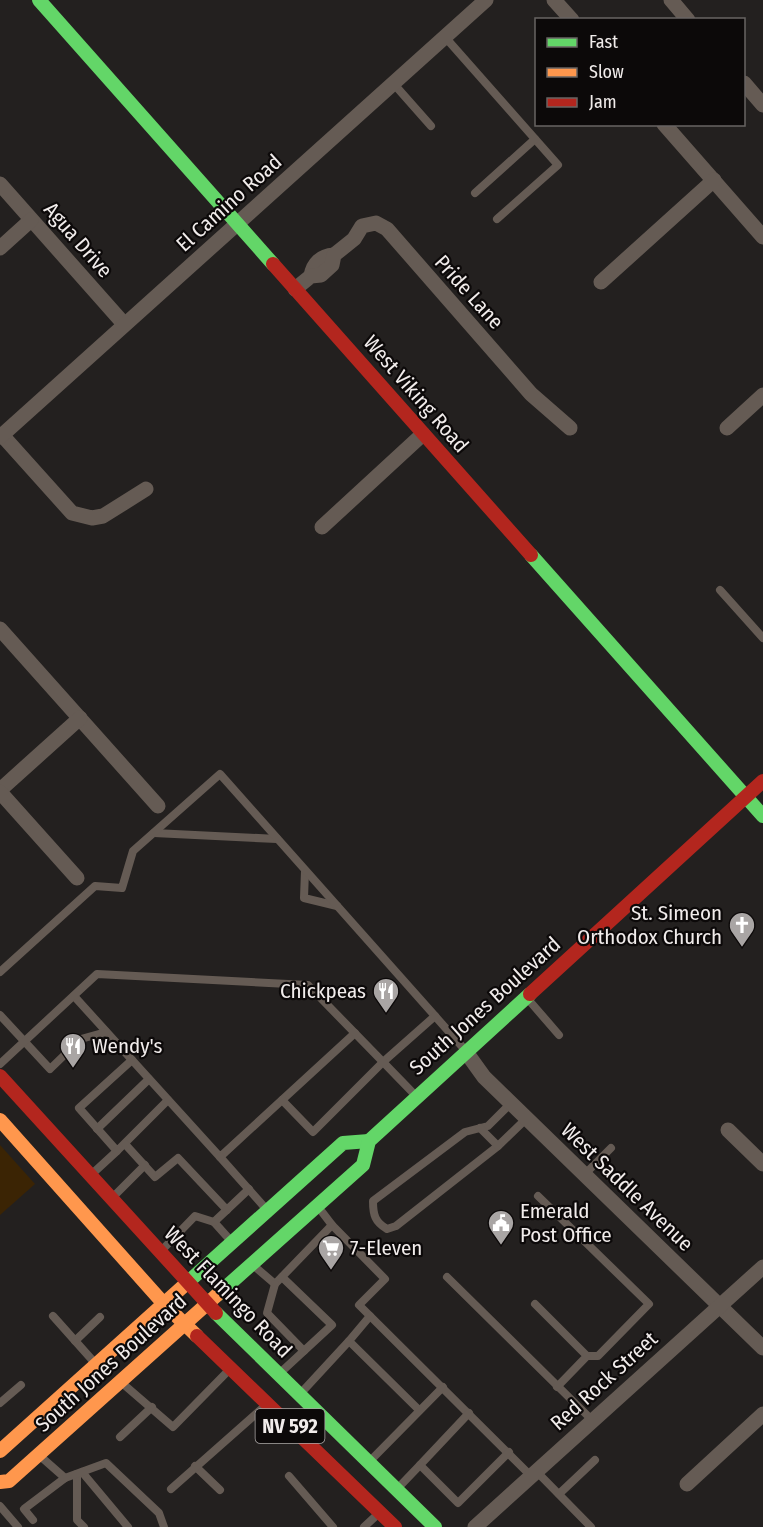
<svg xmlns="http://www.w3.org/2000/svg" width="763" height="1527" font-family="'Fira Sans Condensed',sans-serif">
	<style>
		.green { fill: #3b2404 }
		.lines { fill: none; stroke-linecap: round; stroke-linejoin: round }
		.lane { stroke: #655b54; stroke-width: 8 }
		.street { stroke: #655b54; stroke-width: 15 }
		.fast { stroke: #63d668; stroke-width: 14 }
		.slow { stroke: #ff974d; stroke-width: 14 }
		.jam { stroke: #b3261e; stroke-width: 14 }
		.labels { text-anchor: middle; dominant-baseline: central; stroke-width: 4.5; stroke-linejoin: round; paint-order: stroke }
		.shield { fill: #0c0909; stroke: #aca8a7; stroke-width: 1.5 }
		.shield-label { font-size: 20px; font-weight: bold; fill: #f1eceb }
		.street-label { font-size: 21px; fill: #f1eceb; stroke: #0c0909 }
		.poi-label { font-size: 21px; fill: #f1eceb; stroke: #0c0909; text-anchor: start }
	</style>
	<rect width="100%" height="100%" fill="#23201f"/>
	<!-- green -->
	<path class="green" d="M0,1145L35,1184L0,1215Z"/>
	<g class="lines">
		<!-- lane -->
		<g class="lane">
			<path d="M445,37L558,165L497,219"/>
			<path d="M393,83L431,126"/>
			<path d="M475,193L535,139"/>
			<path d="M720,590L763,638"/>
			<path d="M154,833L277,839"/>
			<path d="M305,871L304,898L337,906"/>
			<path d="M0,972L95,886L122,888L133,851L220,774L435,1016"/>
			<path d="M74,996L220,1157L355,1033"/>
			<path d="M527,998L559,1035"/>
			<path d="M0,1015L50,1069L81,1039L106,1032"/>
			<path d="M132,1060L79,1108L117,1151L168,1100"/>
			<path d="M0,1064L97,974L308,985L383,1062L435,1016L466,1051"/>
			<path d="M282,1100L313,1132L383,1062L416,1096"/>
			<path d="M511,1103L488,1126L465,1132L373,1201C373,1215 375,1222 387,1229L396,1226L498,1146L527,1118"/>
			<path d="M480,1128L498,1146"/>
			<path d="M97,1129L149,1079"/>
			<path d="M125,1144L155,1177L178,1158L227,1210"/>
			<path d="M220,1157L267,1210"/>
			<path d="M92,1174L117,1151"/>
			<path d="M585,1174L611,1148"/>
			<path d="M114,1196L145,1165"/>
			<path d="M538,1196L649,1304L598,1356H587"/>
			<path d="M332,1225L385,1279L359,1305L531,1476"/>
			<path d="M231,1241L214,1222L249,1189"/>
			<path d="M162,1250L195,1216L214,1222"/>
			<path d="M254,1266L275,1284L332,1225L319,1208"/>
			<path d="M447,1277L592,1420"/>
			<path d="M275,1284L267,1313L304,1351"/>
			<path d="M535,1304L587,1356L557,1387"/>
			<path d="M53,1316L94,1362"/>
			<path d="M370,1316L349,1341L419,1410"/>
			<path d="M75,1341L100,1317"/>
			<path d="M280,1373L332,1325L282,1277"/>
			<path d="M122,1383L173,1427L229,1370"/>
			<path d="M301,1393L349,1341"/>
			<path d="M0,1403L21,1385"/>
			<path d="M469,1413L420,1465L458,1503L509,1452"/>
			<path d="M120,1437L152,1407"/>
			<path d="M40,1456L65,1478"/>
			<path d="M370,1461L443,1387"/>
			<path d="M195,1466L220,1490"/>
			<path d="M536,1471L591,1527"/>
			<path d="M82,1472L128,1527"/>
			<path d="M77,1474V1520L84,1527"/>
			<path d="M289,1476L333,1527"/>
			<path d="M398,1488L420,1465"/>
			<path d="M171,1489L266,1405"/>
			<path d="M559,1494L595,1460"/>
			<path d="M0,1506L18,1527"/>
			<path d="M33,1520L24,1509L65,1478L106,1463L159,1513L164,1527"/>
			<path d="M364,1527L378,1514"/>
		</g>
		<!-- street -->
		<g class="street">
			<path d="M554,0L572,20"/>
			<path d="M671,0L688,20"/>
			<path d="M744,83L763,105"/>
			<path d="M664,124L763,237"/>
			<path d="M0,184L124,324"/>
			<path d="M0,248L31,220"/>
			<path d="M311,276C313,263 321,256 334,255"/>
			<path d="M601,282L714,180"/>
			<path d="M295,289L311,276L321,275L332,265L334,255L354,239L362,226L376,223L387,229L531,394L570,428"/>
			<path d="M727,428L763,395"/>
			<path d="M2,435L72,513L92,518L103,516L146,489"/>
			<path d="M0,437L486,0"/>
			<path d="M322,527L423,434"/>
			<path d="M0,629L158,806"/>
			<path d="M0,790L80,718"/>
			<path d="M0,792L77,878"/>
			<path d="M466,1052L484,1077L763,1348"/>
			<path d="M728,1130L763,1164"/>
			<path d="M687,1484L763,1414"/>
			<path d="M475,1527L763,1267"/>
		</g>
		<!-- fast -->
		<g class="fast">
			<path d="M39,0L273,264"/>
			<path d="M531,555L763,816"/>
			<path d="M188,1282L343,1143L369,1141"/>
			<path d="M217,1295L363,1165L369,1141L530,994"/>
			<path d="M216,1313L435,1527"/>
		</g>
		<!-- slow -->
		<g class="slow">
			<path d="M0,1120L164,1304L197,1336"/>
			<path d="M0,1451L188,1282"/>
			<path d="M0,1482L9,1481L217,1295"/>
		</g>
		<!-- jam -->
		<g class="jam">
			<path d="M273,264L531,555"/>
			<path d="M530,994L763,781"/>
			<path d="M0,1076L216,1313"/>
			<path d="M197,1336L395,1527"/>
		</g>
	</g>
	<!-- icons -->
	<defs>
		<g id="church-pin" transform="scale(1.35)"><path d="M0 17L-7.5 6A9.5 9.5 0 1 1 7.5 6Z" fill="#a9a5a4" stroke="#0c0909"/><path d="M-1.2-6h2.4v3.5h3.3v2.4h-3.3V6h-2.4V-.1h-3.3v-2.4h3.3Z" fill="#fff"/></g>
		<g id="restaurant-pin" transform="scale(1.35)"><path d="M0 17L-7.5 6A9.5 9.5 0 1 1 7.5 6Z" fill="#a9a5a4" stroke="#0c0909"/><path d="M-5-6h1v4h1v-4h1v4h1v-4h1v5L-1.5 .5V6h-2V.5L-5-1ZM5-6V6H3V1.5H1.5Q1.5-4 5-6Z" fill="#fff"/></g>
		<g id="civic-pin" transform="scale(1.35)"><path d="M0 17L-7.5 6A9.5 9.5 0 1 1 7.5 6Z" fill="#a9a5a4" stroke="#0c0909"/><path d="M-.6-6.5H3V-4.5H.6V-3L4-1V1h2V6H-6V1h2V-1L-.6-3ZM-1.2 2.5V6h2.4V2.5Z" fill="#fff"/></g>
		<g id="supermarket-pin" transform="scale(1.35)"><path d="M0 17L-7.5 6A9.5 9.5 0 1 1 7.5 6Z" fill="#a9a5a4" stroke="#0c0909"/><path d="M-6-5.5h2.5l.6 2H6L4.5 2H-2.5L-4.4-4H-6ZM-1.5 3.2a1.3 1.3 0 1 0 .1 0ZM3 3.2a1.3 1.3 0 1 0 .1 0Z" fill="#fff"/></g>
	</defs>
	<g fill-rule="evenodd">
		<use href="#church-pin" x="742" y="925"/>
		<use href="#restaurant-pin" x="386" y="991"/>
		<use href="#restaurant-pin" x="73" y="1046"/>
		<use href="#civic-pin" x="501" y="1223"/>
		<use href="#supermarket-pin" x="331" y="1248"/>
	</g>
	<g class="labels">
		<!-- shield labels -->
		<rect class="shield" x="255.5" y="1409" width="69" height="34" rx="4.5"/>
		<g class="shield-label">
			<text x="290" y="1426">NV 592</text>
		</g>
		<!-- street labels -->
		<g class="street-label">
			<text transform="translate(229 203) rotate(-42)">El Camino Road</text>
			<text transform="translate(78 240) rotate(49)">Agua Drive</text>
			<text transform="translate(469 292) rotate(48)">Pride Lane</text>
			<text transform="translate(416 394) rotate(49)">West Viking Road</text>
			<text transform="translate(485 1006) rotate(-42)">South Jones Boulevard</text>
			<text transform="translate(627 1187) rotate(44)">West Saddle Avenue</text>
			<text transform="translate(228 1292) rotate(46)">West Flamingo Road</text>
			<text transform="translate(111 1363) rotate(-42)">South Jones Boulevard</text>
			<text transform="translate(604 1381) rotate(-42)">Red Rock Street</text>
		</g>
		<!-- poi labels -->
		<g class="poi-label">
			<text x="722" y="913" text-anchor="end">St. Simeon<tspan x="722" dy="24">Orthodox Church</tspan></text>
			<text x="366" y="991" text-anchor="end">Chickpeas</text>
			<text x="92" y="1046">Wendy's</text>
			<text x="520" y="1211">Emerald<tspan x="520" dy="24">Post Office</tspan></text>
			<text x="350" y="1248">7-Eleven</text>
		</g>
	</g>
	<!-- legend -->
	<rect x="535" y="18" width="210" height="108" fill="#0c0909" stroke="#686463" stroke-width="1.5"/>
	<rect x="547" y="38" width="30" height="9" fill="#63d668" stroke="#686463" stroke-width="1.5"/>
	<text x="589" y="48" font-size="18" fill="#f1eceb">Fast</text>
	<rect x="547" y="68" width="30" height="9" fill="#ff974d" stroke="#686463" stroke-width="1.5"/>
	<text x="589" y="78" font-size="18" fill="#f1eceb">Slow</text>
	<rect x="547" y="98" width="30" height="9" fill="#b3261e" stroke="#686463" stroke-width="1.5"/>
	<text x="589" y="108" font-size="18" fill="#f1eceb">Jam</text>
</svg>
